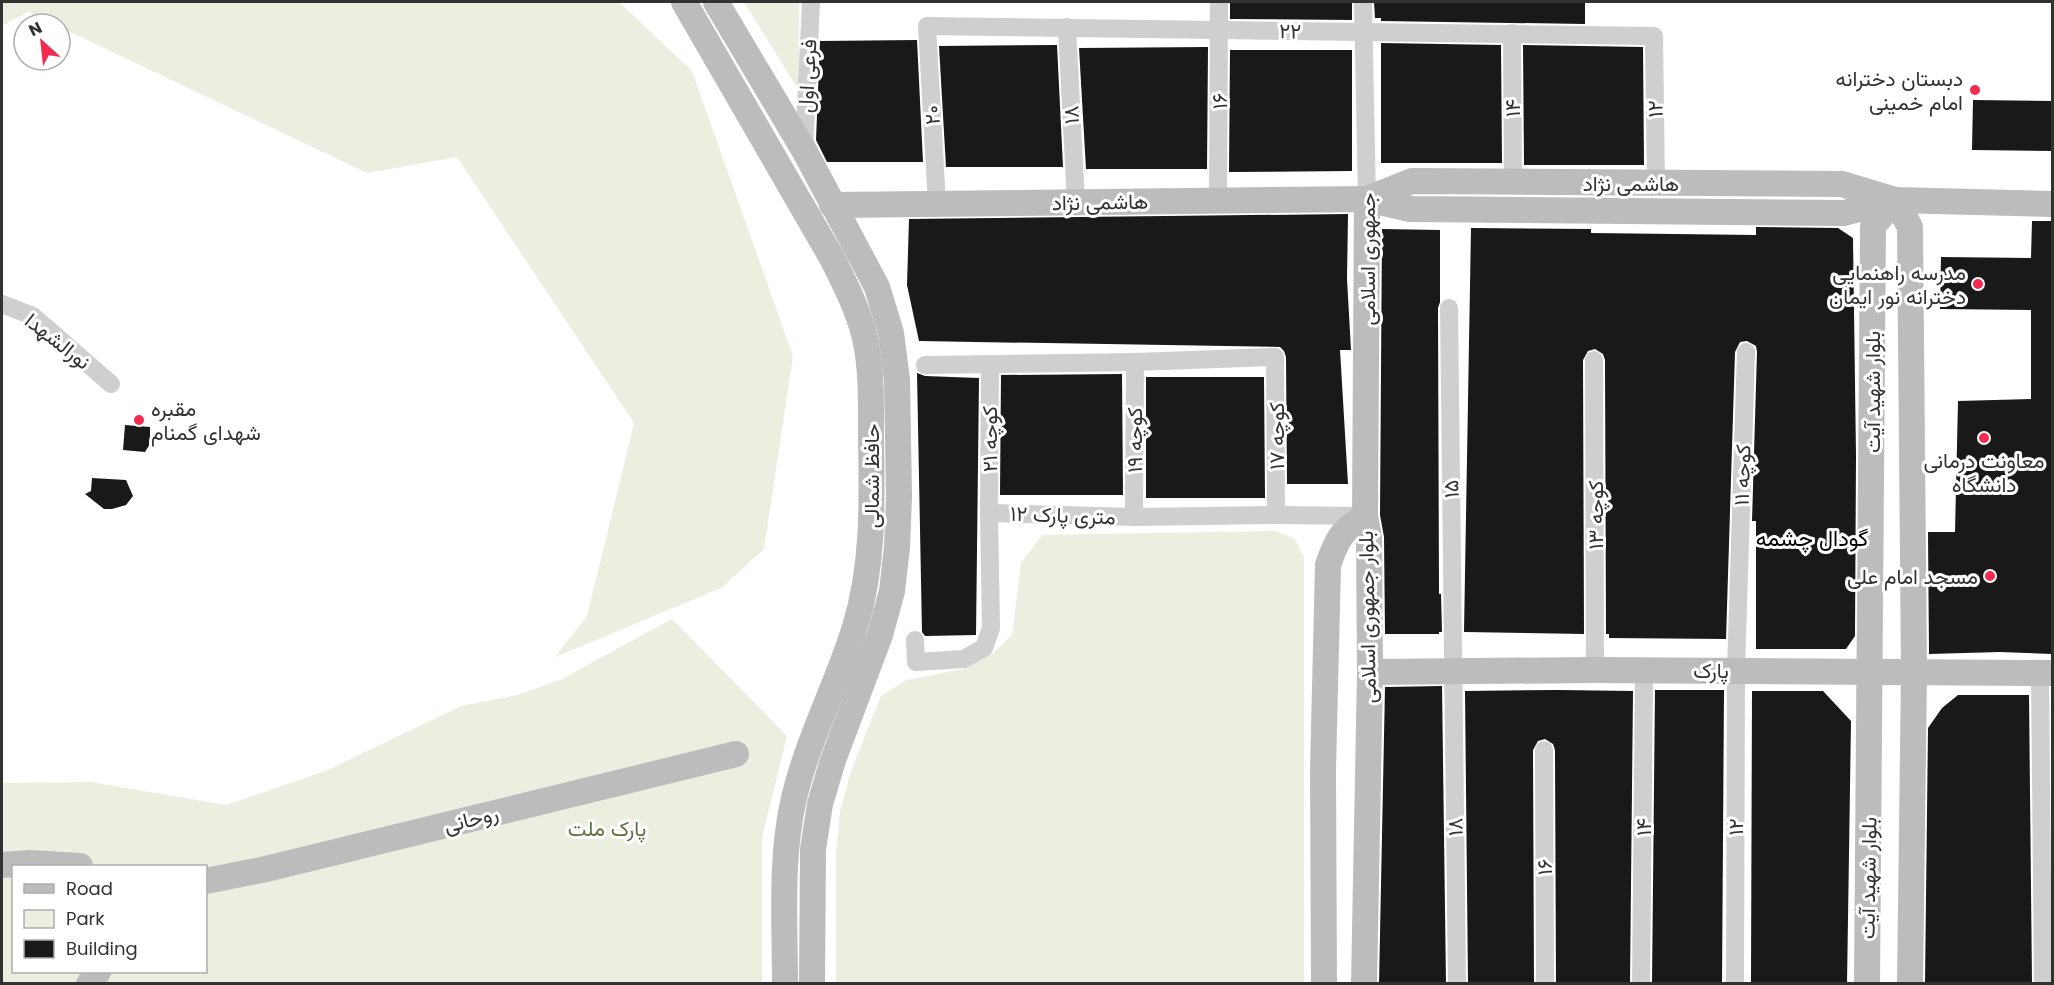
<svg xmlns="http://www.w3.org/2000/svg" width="2054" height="985" font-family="Poppins,Vazirmatn,sans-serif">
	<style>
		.green { fill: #eaefe0; fill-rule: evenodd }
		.building { fill: #191919 }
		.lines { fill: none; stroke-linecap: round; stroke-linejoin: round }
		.street { stroke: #cfcfcf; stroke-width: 18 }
		.secondary { stroke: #bcbcbc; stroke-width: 26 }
		.poi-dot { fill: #f32b50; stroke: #fff; stroke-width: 2 }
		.labels { text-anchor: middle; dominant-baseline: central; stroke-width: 6; stroke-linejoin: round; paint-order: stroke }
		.street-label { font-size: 21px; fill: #323232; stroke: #fff }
		.poi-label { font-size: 21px; fill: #323232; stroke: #fff; text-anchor: end }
		.park-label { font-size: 21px; fill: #5b733b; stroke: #fff }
		.neighbourhood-label { font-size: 22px; fill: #000; stroke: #fff }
	</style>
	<rect width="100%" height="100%" fill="#fff"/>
	<!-- green -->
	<g class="green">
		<path d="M2,2H619L692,71L793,356L764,549L721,588L555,657L587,616L634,423L457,157L367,173L60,27V24H54L28,12L2,26Z"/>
		<path d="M744,2H799L800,92Z"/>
		<path d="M1276,531L1295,539L1304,558V983L836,984V853L840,812L851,771L881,696L907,680L967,668L992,654L1012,635L1021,563L1042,535Z"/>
		<path d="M672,619L787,736L762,838V983H2V783L91,782L226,805L328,770L461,706L517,695L560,680ZM14,866H206V972H14Z"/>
	</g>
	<!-- building -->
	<g class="building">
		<path d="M1230,2H1352V20L1230,19Z"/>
		<path d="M1374,2H1585V24L1381,21V18H1375Z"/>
		<path d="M917,40L923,162H827L816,140L820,41Z"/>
		<path d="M1381,43L1501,45L1502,163H1381Z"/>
		<path d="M1057,45L1063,167H946L939,46Z"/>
		<path d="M1523,45L1643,47L1644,165H1524Z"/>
		<path d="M1208,47L1207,169H1086L1079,48Z"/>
		<path d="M1230,50H1352V171L1229,172Z"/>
		<path d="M1973,100L2052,101V151L1972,150Z"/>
		<path d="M1348,214L1347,279L1351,350H1340L1348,484H1287L1286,357L1284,351L1280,347L919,341L907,285L909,219Z"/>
		<path d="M2032,221H2052V654L2000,652L1929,654L1928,532H1955L1958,401L2031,399V310L1940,309L1941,257L2031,258Z"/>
		<path d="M1756,227L1838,228L1853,238L1856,456L1855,636L1846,649H1756V521H1752L1757,352L1756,346L1747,341L1740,342L1735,352L1726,639L1609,638V634H1606L1605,360L1603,354L1595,349L1588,351L1583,360L1584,634L1464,632L1471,228L1591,229V233L1756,235Z"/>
		<path d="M1382,229L1440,230V302L1438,308L1439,594H1441L1442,632H1439V634H1385L1384,537L1380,515Z"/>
		<path d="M917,373L925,376L979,378L976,635L925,636L922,632Z"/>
		<path d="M1122,374L1123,495H1000L1001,375Z"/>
		<path d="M1146,377H1264L1265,498H1146Z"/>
		<path d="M125,425L150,427V444L145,452L123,450Z"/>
		<path d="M92,478L126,480L133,496L126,505L112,509H104L85,494L91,491Z"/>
		<path d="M1442,686L1446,984H1379L1385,687Z"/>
		<path d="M1558,690L1633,691L1630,984H1556L1555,750L1553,744L1545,739L1538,741L1533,750L1534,984H1468L1465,691Z"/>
		<path d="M1655,690H1724L1722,984H1652Z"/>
		<path d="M1752,691H1823L1851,721L1847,984H1751Z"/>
		<path d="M1958,695H2029L2032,984H1925L1928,728L1942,708Z"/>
	</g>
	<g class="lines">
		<!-- street -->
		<g class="street">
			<path d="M1363,2L1367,199"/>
			<path d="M1067,27L1076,203"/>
			<path d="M1512,33L1513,182"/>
			<path d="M804,150L811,2"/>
			<path d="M1218,201L1219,2"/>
			<path d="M937,204L927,26L1654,36L1656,183"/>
			<path d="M2,304L33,316L111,384"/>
			<path d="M1449,308L1457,984"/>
			<path d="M1594,360L1595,670"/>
			<path d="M925,365L1135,362L1275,357L1276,515"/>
			<path d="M989,513L990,365"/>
			<path d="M1134,517L1135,362"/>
			<path d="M915,640L916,662L964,659L984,648L991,628L989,513L1134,517L1276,515L1365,516"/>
			<path d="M2040,673L2043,984"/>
			<path d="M1544,750L1545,984"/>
			<path d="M1641,984L1644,670"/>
			<path d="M1735,984L1736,670L1746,352"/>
		</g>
		<!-- secondary -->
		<g class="secondary">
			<path d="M684,2L832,258C845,284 858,309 865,338C872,370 871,404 871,437C872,501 874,565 855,627C837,685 808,739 794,798C780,858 785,922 785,984"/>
			<path d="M716,2L804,150L877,287L891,333L897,380L899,497L897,547L892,591L880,635L833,760L820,804L813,849L812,984"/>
			<path d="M1367,199L1412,181L1842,184L1895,200L2052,204"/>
			<path d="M1895,200L1910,227L1914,671L1910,984"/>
			<path d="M832,205L1367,199L1410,209L1844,213L1895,200"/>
			<path d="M1370,672L1595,670L2052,673"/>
			<path d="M2,865L30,863L80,866"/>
			<path d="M206,881L266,869L736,754"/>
			<path d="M89,984L98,972"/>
			<path d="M1324,984L1323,770L1328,565C1337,539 1341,531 1365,516"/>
			<path d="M1364,984L1370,672L1369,537L1365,516L1367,199"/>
			<path d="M1867,984L1873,226L1895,200"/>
		</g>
	</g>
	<!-- markers -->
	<g class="poi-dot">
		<circle cx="1975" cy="90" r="6"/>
		<circle cx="1978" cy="284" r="6"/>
		<circle cx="139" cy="420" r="6"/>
		<circle cx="1984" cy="438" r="6"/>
		<circle cx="1990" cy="576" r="6"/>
	</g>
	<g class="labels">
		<!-- street labels -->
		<g class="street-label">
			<text transform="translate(1290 31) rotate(1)">۲۲</text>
			<text transform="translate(807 76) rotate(-87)">فرعی اول</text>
			<text transform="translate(1219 101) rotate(-90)">۱۶</text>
			<text transform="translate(1512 108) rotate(-90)">۱۴</text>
			<text transform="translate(1655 109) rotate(-91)">۱۲</text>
			<text transform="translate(932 115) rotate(-93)">۲۰</text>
			<text transform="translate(1071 115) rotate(-93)">۱۸</text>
			<text x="1631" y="183">هاشمی نژاد</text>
			<text transform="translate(1100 202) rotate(-1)">هاشمی نژاد</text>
			<text transform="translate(1367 259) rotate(-90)">جمهوری اسلامی</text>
			<text transform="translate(58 341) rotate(38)">نورالشهدا</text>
			<text transform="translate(1872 392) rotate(-90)">بلوار شهید آیت</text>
			<text transform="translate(1276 436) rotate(-90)">کوچه ۱۷</text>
			<text transform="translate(989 439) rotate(-90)">کوچه ۲۱</text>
			<text transform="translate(1134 440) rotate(-90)">کوچه ۱۹</text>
			<text transform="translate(1742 475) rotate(-88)">کوچه ۱۱</text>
			<text transform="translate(871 476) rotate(-90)">حافظ شمالی</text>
			<text transform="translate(1451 489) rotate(-91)">۱۵</text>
			<text transform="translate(1063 515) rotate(2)">۱۲ متری پارک</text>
			<text transform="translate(1595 515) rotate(-90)">کوچه ۱۳</text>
			<text transform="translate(1367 617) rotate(-91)">بلوار جمهوری اسلامی</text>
			<text x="1711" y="670">پارک</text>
			<text transform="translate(471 819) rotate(-14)">روحانی</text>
			<text transform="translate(1455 827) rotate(-91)">۱۸</text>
			<text transform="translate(1643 827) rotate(-90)">۱۴</text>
			<text transform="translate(1735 827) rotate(-90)">۱۲</text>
			<text transform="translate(1544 867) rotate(-90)">۱۶</text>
			<text transform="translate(1868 878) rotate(-89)">بلوار شهید آیت</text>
		</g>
		<!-- poi labels -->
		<g class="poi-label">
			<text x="1963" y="78">دبستان دخترانه<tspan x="1963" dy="24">امام خمینی</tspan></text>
			<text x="1966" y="272">مدرسه راهنمایی<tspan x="1966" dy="24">دخترانه نور ایمان</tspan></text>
			<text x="151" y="408" text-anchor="start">مقبره<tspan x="151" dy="24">شهدای گمنام</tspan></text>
			<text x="1984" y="460" text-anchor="middle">معاونت درمانی<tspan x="1984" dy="24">دانشگاه</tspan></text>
			<text x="1978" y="576">مسجد امام علی</text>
		</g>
		<!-- park labels -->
		<g class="park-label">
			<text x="607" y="828">پارک ملت</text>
		</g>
		<!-- neighbourhood labels -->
		<g class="neighbourhood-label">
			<text x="1812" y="538">گودال چشمه</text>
		</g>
	</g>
	<!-- border -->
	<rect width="2054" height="985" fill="none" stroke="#323232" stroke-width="6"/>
	<!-- legend -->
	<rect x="12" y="865" width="195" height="108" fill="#ffffff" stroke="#adadad" stroke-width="1.5"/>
	<rect x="24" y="884" width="30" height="9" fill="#bcbcbc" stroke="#adadad" stroke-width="1.5"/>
	<text x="66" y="895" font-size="18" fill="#323232">Road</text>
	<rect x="24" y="910" width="30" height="18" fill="#eaefe0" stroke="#adadad" stroke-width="1.5"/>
	<text x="66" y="925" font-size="18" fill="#323232">Park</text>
	<rect x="24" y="940" width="30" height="18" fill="#191919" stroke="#adadad" stroke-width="1.5"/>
	<text x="66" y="955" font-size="18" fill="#323232">Building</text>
	<!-- north arrow -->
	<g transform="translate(42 42) rotate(333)"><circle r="28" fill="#ffffff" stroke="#adadad" stroke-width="1.5"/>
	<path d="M0-4.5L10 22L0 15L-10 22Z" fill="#f32b50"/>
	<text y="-9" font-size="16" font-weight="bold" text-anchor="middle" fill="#323232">N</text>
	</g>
</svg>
